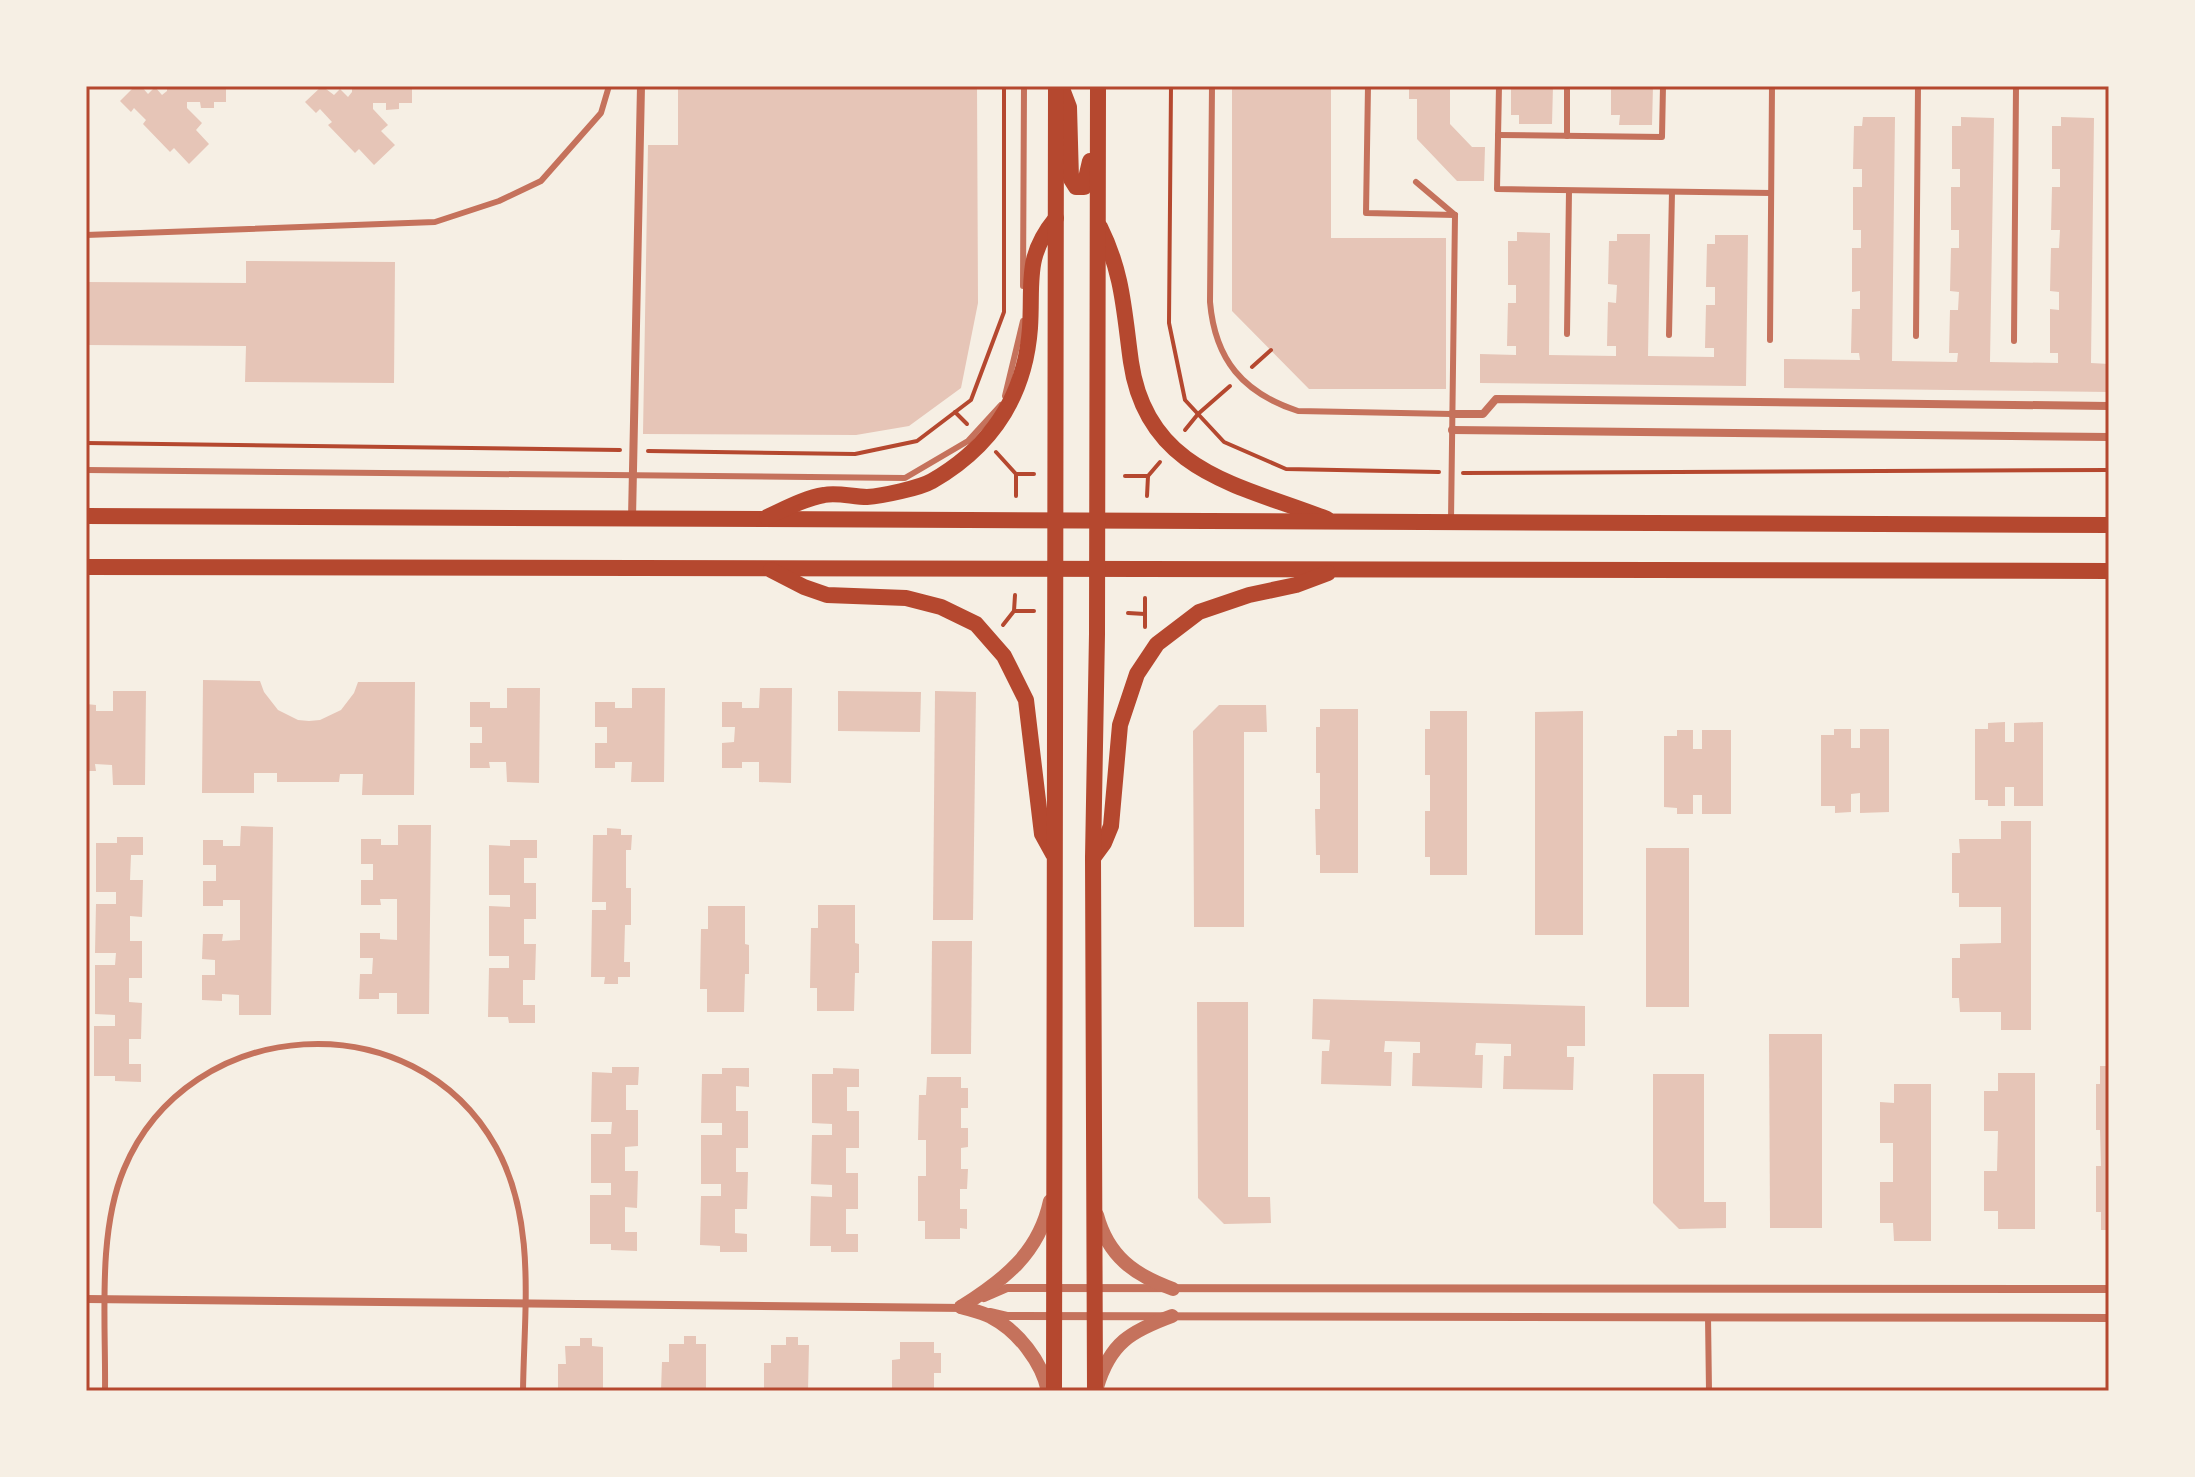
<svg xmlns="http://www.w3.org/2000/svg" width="2195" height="1477" font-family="'DejaVu Sans',sans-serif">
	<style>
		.building { fill: #e6c5b7 }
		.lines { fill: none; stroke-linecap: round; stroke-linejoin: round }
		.path { stroke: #b5482f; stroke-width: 4 }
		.service { stroke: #c5725c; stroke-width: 6 }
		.minor { stroke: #c5725c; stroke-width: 8 }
		.tertiary { stroke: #c5725c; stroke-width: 14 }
		.secondary { stroke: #b5482f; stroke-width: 16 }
		.neatline { fill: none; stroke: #b5482f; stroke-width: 3 }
	</style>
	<rect width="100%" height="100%" fill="#f6efe4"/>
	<!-- building -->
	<g class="building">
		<path d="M135,86H141L148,94L155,87L162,95L167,91V86H226V102H214V108H201L200,102H187V108L202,123L196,130L209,144L189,164L174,148L170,152L143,124L146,120L134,108L131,112L120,101Z"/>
		<path d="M322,86L334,95L340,89L348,97L352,92V86H412V103H399V109L386,110V103H373V109L388,125L381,131L395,145L374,165L359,149L355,153L328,125L332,122L320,109L316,113L305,102Z"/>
		<path d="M678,86H977L978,303L961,388L909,426L856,435L643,434L648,145H678Z"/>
		<path d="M1232,86H1331V238H1446V389H1309L1232,311Z"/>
		<path d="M1409,86H1450V124L1472,147H1485L1484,181H1457L1417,139V99H1409Z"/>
		<path d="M1511,86H1553L1552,124H1519V115H1511Z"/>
		<path d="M1611,86H1653L1652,125H1619L1620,115H1611Z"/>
		<path d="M1863,117H1895L1892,361L1957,362L1958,353H1949L1950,310H1958L1959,292L1950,291L1951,248H1959V230H1951V187H1960V169H1952V126H1961V117L1994,118L1990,362L2058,363V353H2050V309L2059,310V292L2050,291L2051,248H2059L2060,230H2051L2052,187H2060V169H2052V126H2061V117L2094,118L2091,363L2109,364V392L1784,388V359L1860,360L1859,353H1851L1852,309H1860V291L1852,292V248H1861V230H1853V187H1862V169H1853L1854,126H1862Z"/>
		<path d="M1517,232L1550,233L1549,355L1616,356V346H1607L1608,302L1616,303L1617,285L1608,284L1609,241H1617V234H1650L1648,356L1714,357V348H1705L1706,305H1715V287H1706L1707,244H1715V235H1748L1746,386L1480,383V354L1516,355V346H1507L1508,303H1516V285H1508V241H1517Z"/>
		<path d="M246,261L395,262L394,383L245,382L246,346L86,345V282L246,283Z"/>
		<path d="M203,680L260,681L264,692L278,710L298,720L309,721L320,720L341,710L354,693L358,682H415L414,795H362L363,774H340L339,782H277V773H254V793H202Z"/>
		<path d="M507,688H540L539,783L507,782L506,762H489L490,768H470V743H482V727H470V702H490V708H507Z"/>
		<path d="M632,688H665L664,782H631L632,762H615V768H595V743H607V727H595V702H615V708H632Z"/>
		<path d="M760,688H792L791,783L759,782V762H742V768H722V743L734,742L735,727H722V702H742V708H759Z"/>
		<path d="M113,691H146L145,785H113L112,765L95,764L96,771H86L88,730H86V704L96,705V711H113Z"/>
		<path d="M838,691L921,692L920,732L838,731Z"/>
		<path d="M935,691L976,692L973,920H933Z"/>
		<path d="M1219,705H1266L1267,732H1244V927H1194L1193,731Z"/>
		<path d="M1320,709H1358V873H1320V855H1316L1315,809H1320V773H1316V727H1320Z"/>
		<path d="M1430,711H1467V875H1430V857H1425V811H1430V775H1425V729H1430Z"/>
		<path d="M1583,711V935H1535V712Z"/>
		<path d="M2005,722V742H2014V723L2043,722V806H2014V787H2005V806H1988V800H1975V729H1988V723Z"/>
		<path d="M1834,729H1851V748H1860V729H1889V812L1860,813V793L1851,794V812L1835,813V806H1821V735H1834Z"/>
		<path d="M1677,730H1693V749H1702V730H1731V814H1702V795H1693V814H1677V808L1664,807V736H1677Z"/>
		<path d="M2001,821H2031V1030H2001V1012H1960L1959,998H1952V958H1960V944L2001,943V907H1959V893H1952V853H1960L1959,839H2001Z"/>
		<path d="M398,825H431L429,1014H397V993H379V999H359L360,974H372L373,958H360V933H380V939L397,940V899H380L381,905H361V880H373V864H361V839H381V845H398Z"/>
		<path d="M241,826L273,827L271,1015H239V995L222,994V1001L202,1000V975H215V960L202,959L203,934H223L222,941L240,940V900H223V906H203V881H216V865H203V840H223V846H240Z"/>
		<path d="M607,828L621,829V835H632L631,850H626V888H631V925H625L624,962H630V977H618V984H604L605,977H591L592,910H606V902H592L593,835H607Z"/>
		<path d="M117,837H143V855H131L130,880H143L142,917L130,916V941H142V978H129V1002L142,1003L141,1039H129V1064H141V1082L115,1081V1076H94V1026H115V1015L95,1014V965H115L116,953H95L96,904H116V892H96V843H117Z"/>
		<path d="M510,840H537V858H524V883H536V919H524V944H536L535,980H523V1005H535V1023H509L508,1017H488L489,968H509V956H489V906L510,907V895H489V845L510,846Z"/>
		<rect x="1646" y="848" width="43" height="159"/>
		<path d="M818,905H855V943L859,944V973H855L854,1011H817V988H810L811,928H818Z"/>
		<path d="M708,906H745V944L749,945V974H745L744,1012H707V989H700L701,929H708Z"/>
		<path d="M932,941H972L971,1054H931Z"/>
		<path d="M1313,999L1585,1006V1046H1567V1057H1574L1573,1090L1503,1089L1504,1056H1511V1044L1476,1043L1475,1055H1483L1482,1088L1412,1086L1413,1053H1420V1042L1385,1041L1384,1052H1392L1391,1086L1321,1084L1322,1051H1329L1330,1040L1312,1039Z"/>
		<path d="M1197,1002H1248V1197H1270L1271,1223L1224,1224L1198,1198Z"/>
		<path d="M1769,1034H1822V1228H1770Z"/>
		<path d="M2100,1066H2109V1230H2101V1212H2096V1166H2101L2100,1130H2096V1084H2100Z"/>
		<path d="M612,1067H639L638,1085H626V1110H638V1146L625,1147V1171H638L637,1208L625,1207V1232H637V1251L611,1250V1244H590V1195H611V1183H591V1134H611L612,1122H591L592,1072L612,1073Z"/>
		<path d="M722,1068H749V1087L736,1086V1111H748V1148H736V1172H748L747,1209H735V1233L747,1234V1252H720V1246L700,1245L701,1196H721V1184H701V1135H722V1123H701L702,1074H722Z"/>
		<path d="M833,1068L859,1069V1087H847V1111H859V1148H846V1173H858V1209H846V1234H858V1252H831V1246H810L811,1196L832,1197V1185L811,1184L812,1135H832V1124L812,1123V1074H833Z"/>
		<path d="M1998,1073H2035V1229H1998V1211H1984V1171H1997L1998,1131H1984V1091H1998Z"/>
		<path d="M1653,1074H1704V1202H1726V1228L1679,1229L1653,1203Z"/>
		<path d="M927,1077H961V1088H968V1108H961V1128H968V1147L961,1148V1169H968L967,1189H960V1209H967V1229L960,1228V1239H925V1221H918V1176H926V1140H918L919,1095H926Z"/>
		<path d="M1894,1084H1931V1241H1894L1893,1223H1880V1182H1893V1143H1880V1102L1894,1103Z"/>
		<path d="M684,1336H696V1344H706V1391H661L662,1362H669V1344H684Z"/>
		<path d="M786,1337H798V1345H809L808,1391H764V1363H771V1345H786Z"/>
		<path d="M580,1338H592V1346L603,1347V1391H558V1364H566L565,1346H580Z"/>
		<path d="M900,1342H934V1353H941V1373H934V1391H892V1360L900,1359Z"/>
	</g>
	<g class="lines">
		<!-- path -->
		<g class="path">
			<path d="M1171,86L1169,323L1185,400L1224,442L1286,469L1439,472"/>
			<path d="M1252,367L1271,350"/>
			<path d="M955,412L967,424"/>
			<path d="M1185,430L1198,414L1230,386"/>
			<path d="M86,443L620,450"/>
			<path d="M648,451L855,454L917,441L971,400L1004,312V86"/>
			<path d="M996,452L1016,474"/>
			<path d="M1463,473L2109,470"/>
			<path d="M1125,476H1148"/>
			<path d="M1016,496V474H1034"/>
			<path d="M1147,496L1148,476L1160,462"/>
			<path d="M1015,595L1014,611H1034"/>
			<path d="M1128,613L1145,614"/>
			<path d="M1003,625L1014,611"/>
			<path d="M1145,627V598"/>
		</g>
		<!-- service -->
		<g class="service">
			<path d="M1212,86L1210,302C1215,360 1243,393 1298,411L1452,414"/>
			<path d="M1368,86L1366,213L1455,215"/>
			<path d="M1499,86L1497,189L1771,193"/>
			<path d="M1498,135L1662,137L1663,86"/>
			<path d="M1567,136V86"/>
			<path d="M1416,182L1455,215"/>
			<path d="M86,235L435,222L499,201L541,181L601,113L609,86"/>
			<path d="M1023,286L1024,86"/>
			<path d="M1567,334L1569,191"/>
			<path d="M1669,335L1672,192"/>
			<path d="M1916,336L1918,86"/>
			<path d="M1770,340L1772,86"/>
			<path d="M2014,341L2016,86"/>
			<path d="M1005,396L1023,321"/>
			<path d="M86,470L905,478L968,441L1001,405"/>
			<path d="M1451,520L1455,215"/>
			<path d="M1708,1317L1709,1391"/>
			<path d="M105,1391C106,1322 97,1233 124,1169C189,1014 414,999 496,1147C537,1221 524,1310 523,1391"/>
		</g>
		<!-- minor -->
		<g class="minor">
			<path d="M1452,414H1483L1496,399L2109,406"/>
			<path d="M1452,430L2109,437"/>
			<path d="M632,518L641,86"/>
			<path d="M984,1298L1007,1288L2109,1289"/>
			<path d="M86,1299L965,1308"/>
			<path d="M990,1312L1007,1316L2109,1318"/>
		</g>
		<!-- tertiary -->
		<g class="tertiary">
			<path d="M1097,1215C1108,1256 1134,1275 1173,1289"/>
			<path d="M961,1307C1004,1280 1039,1253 1050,1201"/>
			<path d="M961,1307C971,1310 982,1312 991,1317C1018,1331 1042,1362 1048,1391"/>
			<path d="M1097,1387C1110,1343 1131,1331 1172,1316"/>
		</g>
		<!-- secondary -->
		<g class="secondary">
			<path d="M1061,86L1069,107L1071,179L1076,187H1084L1090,161"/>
			<path d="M1100,227C1123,273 1124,312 1131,362C1147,473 1241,485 1327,519"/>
			<path d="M86,516L2109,525"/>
			<path d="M767,517C785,509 805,498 824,495C837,492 853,497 867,497C882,496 920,488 932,481C991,447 1025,396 1030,328C1033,281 1024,257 1056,218"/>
			<path d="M86,567L2109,571"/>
			<path d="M771,570L804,587L827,595L906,598L941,607L976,624L1004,656L1026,700L1042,834L1053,854"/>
			<path d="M1093,858L1104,843L1111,826L1120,725L1137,674L1157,644L1199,612L1249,595L1296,585L1328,573"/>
			<path d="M1054,1391L1056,86"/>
			<path d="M1095,1391L1093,858L1097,634L1098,86"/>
		</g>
	</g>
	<!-- border -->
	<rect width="2195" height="1477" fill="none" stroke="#f6efe4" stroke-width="176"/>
	<rect x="88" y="88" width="2019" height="1301" class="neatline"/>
</svg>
